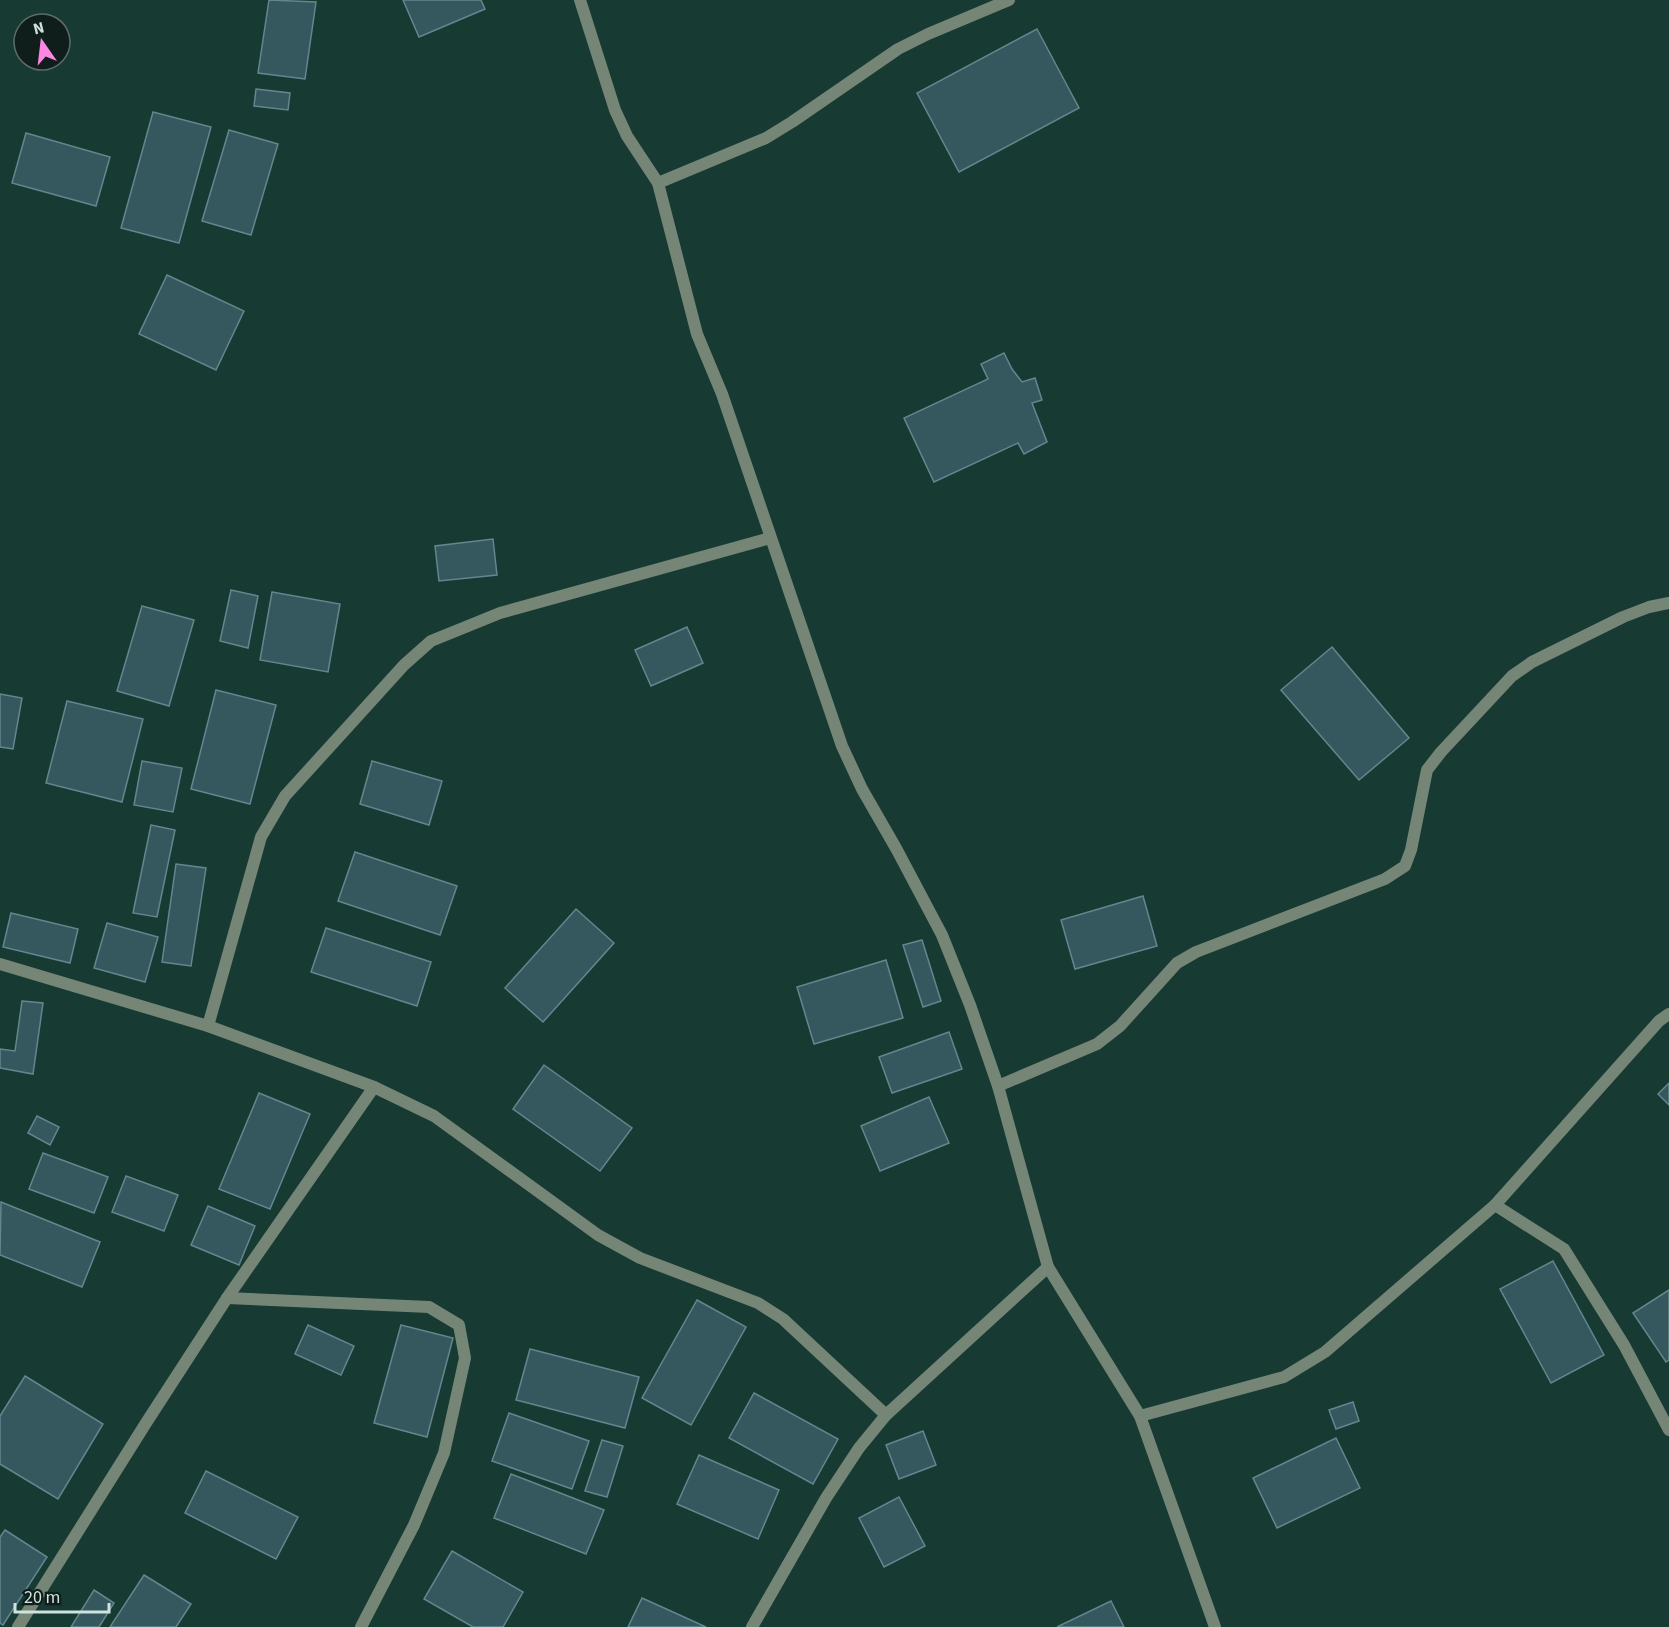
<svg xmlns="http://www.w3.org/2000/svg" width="1669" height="1627" font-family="'Source Sans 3',sans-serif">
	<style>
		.building { fill: #35585f; stroke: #63878e; stroke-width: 1.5 }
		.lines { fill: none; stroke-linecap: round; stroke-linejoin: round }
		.street { stroke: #758677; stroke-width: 12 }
	</style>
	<rect width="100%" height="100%" fill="#173a33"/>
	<!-- building -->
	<g class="building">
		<path d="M269,0L316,2L305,79L258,73Z"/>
		<path d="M403,0H481L485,9L419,37Z"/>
		<path d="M1037,29L1079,108L959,172L917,93Z"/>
		<path d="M256,89L290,93L288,110L254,106Z"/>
		<path d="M153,112L211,127L179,243L121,228Z"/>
		<path d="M229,130L278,144L251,235L202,221Z"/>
		<path d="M26,133L110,157L96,206L12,183Z"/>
		<path d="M167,275L244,311L216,370L139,334Z"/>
		<path d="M1004,353L1012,369L1022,382L1035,378L1042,400L1032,403L1047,442L1024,454L1018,443L934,482L904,418L988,379L981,364Z"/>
		<path d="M493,539L497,575L439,581L435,546Z"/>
		<path d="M231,590L258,596L248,648L220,641Z"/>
		<path d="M272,592L340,604L328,672L260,660Z"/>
		<path d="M142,606L194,620L169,706L117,691Z"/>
		<path d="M687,627L703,663L651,686L635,650Z"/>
		<path d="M1332,647L1409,738L1359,780L1281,690Z"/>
		<path d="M216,690L276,705L250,804L191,789Z"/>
		<path d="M0,694L22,698L13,749L0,747Z"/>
		<path d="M67,701L143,719L122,802L46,783Z"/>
		<path d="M142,761L182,768L173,812L134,805Z"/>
		<path d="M372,761L442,781L429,825L360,804Z"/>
		<path d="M151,825L175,830L157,917L133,913Z"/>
		<path d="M355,852L457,886L440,935L338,901Z"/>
		<path d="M176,864L206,868L191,966L162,962Z"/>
		<path d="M1143,896L1157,946L1075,969L1061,920Z"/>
		<path d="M576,909L614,943L543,1022L505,988Z"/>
		<path d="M11,913L78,929L70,963L3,947Z"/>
		<path d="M107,923L158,937L145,982L94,968Z"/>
		<path d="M326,928L431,962L417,1006L311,972Z"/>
		<path d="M922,940L941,1001L923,1007L903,945Z"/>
		<path d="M886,960L903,1018L814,1044L797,987Z"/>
		<path d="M22,1001L43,1003L33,1074L0,1068V1049L15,1051Z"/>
		<path d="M949,1032L962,1069L892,1093L879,1057Z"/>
		<path d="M544,1065L632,1128L600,1171L513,1109Z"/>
		<path d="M1669,1083V1105L1658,1094Z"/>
		<path d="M259,1093L310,1114L270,1209L219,1189Z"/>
		<path d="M929,1097L949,1143L880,1171L861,1126Z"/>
		<path d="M37,1116L59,1127L50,1145L28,1133Z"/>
		<path d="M43,1153L108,1177L94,1213L29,1189Z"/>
		<path d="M126,1176L178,1195L164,1231L112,1212Z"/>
		<path d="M1,1202L100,1242L82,1287L0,1255Z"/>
		<path d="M208,1206L255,1226L239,1265L191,1245Z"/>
		<path d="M1553,1261L1604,1355L1551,1383L1500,1289Z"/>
		<path d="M1669,1290V1360L1666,1362L1633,1313Z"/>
		<path d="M697,1300L746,1327L691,1425L642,1398Z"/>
		<path d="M308,1325L354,1346L341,1375L295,1354Z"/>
		<path d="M401,1325L453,1338L427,1437L374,1423Z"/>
		<path d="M530,1349L639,1377L625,1428L516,1400Z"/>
		<path d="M25,1376L103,1424L58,1499L0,1464V1416Z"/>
		<path d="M754,1393L838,1439L813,1484L729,1438Z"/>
		<path d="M1353,1402L1359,1421L1336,1429L1329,1410Z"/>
		<path d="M509,1413L589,1441L572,1489L492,1461Z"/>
		<path d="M923,1431L936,1465L899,1479L886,1445Z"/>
		<path d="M1336,1438L1360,1488L1277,1528L1253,1478Z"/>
		<path d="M602,1440L623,1446L607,1497L585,1491Z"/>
		<path d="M699,1455L779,1490L758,1539L677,1504Z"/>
		<path d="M206,1471L298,1517L276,1559L185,1513Z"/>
		<path d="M511,1474L604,1510L586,1554L494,1518Z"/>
		<path d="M899,1497L925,1546L884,1567L859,1518Z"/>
		<path d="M5,1530L47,1557L3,1625L0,1623V1537Z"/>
		<path d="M452,1551L523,1592L503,1627H473L424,1599Z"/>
		<path d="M144,1575L191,1604L176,1627H110Z"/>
		<path d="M94,1590L114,1603L99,1627H71Z"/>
		<path d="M642,1598L706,1627H628Z"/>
		<path d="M1111,1601L1124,1627H1057Z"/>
	</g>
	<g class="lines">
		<!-- street -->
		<g class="street">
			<path d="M580,0L615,110L627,136L658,183L697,334L722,394L842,746L862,789L897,850L942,935L970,1005L998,1086L1048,1267L1140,1416L1215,1627"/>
			<path d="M658,183L766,138L792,122L898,49L928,34L1009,0"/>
			<path d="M0,964L208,1026L374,1087L434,1116L598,1235L640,1258L758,1303L783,1319L886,1415"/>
			<path d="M208,1026L261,837L285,796L404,665L431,641L500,613L770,538"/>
			<path d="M998,1086L1097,1044L1120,1026L1177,963L1196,952L1385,879L1405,866L1411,850L1427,770L1441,752L1512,676L1532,662L1623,617L1649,607L1669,603"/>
			<path d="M1495,1205L1564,1249L1624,1345L1669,1430"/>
			<path d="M227,1298L429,1307L459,1325L465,1358L444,1453L414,1525L361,1627"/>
			<path d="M1140,1416L1284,1377L1325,1352L1495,1205L1659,1021L1669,1014"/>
			<path d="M18,1627L146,1423L227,1298L374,1087"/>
			<path d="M752,1627L826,1498L859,1448L886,1415L1048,1267"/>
		</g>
	</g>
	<!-- north arrow -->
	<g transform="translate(42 42) rotate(346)"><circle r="28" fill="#0f1e1b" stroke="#5c6c69" stroke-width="1.5"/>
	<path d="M0-4.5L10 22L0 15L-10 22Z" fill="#fd86e2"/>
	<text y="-9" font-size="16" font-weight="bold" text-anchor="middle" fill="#cfe2dd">N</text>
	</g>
	<!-- scale -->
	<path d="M15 1603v9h94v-9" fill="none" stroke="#cfe2dd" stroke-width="3"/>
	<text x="24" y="1603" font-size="18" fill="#cfe2dd" stroke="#0f1e1b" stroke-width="4.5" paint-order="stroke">20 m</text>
</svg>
